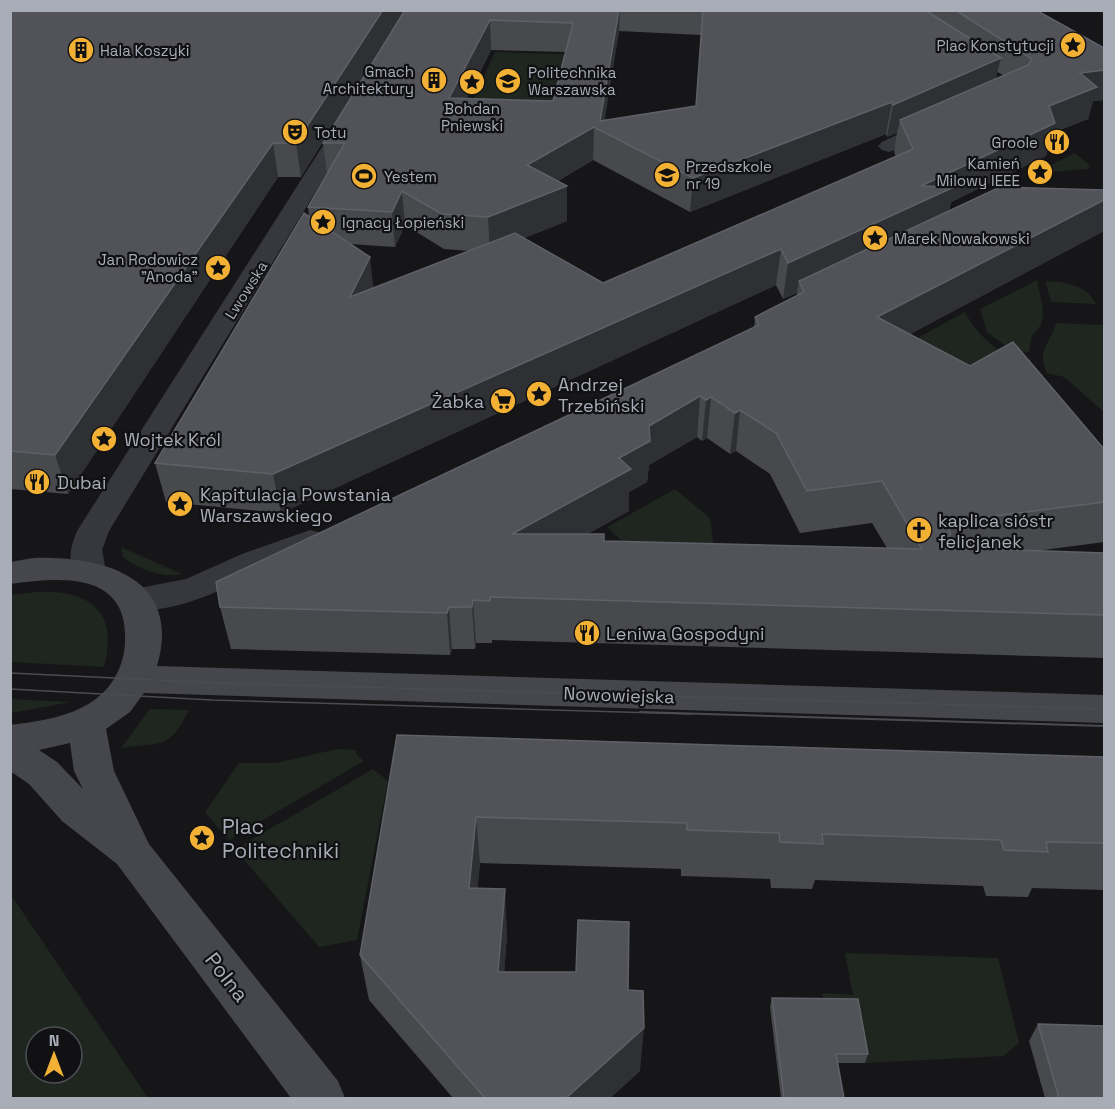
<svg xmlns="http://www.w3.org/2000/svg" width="1115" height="1109" font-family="'Space Grotesk',sans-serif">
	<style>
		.green { fill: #1e261f; fill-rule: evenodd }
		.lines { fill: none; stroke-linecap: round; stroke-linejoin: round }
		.street { fill: #37383d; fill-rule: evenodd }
		.secondary { fill: #45474d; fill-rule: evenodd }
		.tram-far1 { stroke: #4a4c52; stroke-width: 1.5 }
		.tram { stroke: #4a4c52; stroke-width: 2 }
		.wall { fill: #47494d; fill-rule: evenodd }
		.shaded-wall { fill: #2f3033 }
		.building { fill: #525359; stroke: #5f6168; stroke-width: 1.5; fill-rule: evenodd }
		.labels { text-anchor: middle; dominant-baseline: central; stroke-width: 4.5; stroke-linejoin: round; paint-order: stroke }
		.far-poi-label { font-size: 15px; fill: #a8adb8; stroke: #111113; text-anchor: start }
		.far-street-label { font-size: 15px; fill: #a8adb8; stroke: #111113 }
		.poi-label { font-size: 18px; fill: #a8adb8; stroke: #111113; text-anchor: start }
		.street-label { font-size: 18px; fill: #a8adb8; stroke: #111113 }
		.near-poi-label { font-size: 21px; fill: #a8adb8; stroke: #111113; text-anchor: start }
		.near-street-label { font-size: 21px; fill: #a8adb8; stroke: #111113 }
	</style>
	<rect width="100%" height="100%" fill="#161618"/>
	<!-- green -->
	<g class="green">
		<path d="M495,52L588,55L548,121L472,102Z"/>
		<path d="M1075,153L1090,166L1088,169L1035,173Z"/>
		<path d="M1037,280C1040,300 1051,321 1032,335L1029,352L1015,353L987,332L980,309Z"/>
		<path d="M1045,281C1065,282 1086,284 1096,304L1051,302Z"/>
		<path d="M965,312C980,342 1004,353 1031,372L877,360Z"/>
		<path d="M1056,323L1104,325V412L1064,377L1047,373C1036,350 1051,343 1056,323Z"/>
		<path d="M675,489L710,518L714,549L626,545L607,527Z"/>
		<path d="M121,547L182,574C163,579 137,569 123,557Z"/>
		<path d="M37,592C89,590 119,611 104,667L11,662V595Z"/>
		<path d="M10,699H11L71,702L11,713Z"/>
		<path d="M150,709L189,710C169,751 160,742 121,748Z"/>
		<path d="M337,749L356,750V754L364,761L229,840L205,812L239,763H276Z"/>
		<path d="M373,769L388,781L357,940L319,947L235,849Z"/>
		<path d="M11,895L148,1098H11ZM36,1037H72V1073H36Z"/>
		<path d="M845,953L998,958L1019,1043L1003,1056L865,1063L855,1008H826L822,993L853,995Z"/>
	</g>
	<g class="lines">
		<!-- street -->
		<g class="street">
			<path d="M348,116L355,118L358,122L109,531L102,550L106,571L101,579L89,582L77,579C67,562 70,548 77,531L338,122L341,118Z"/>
			<path d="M934,117L941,119L944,123L932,135L889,152L882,150L878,146L882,142Z"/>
			<path d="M310,530L322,533L326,541L322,549C303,556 283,562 265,570C226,587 167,620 124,607L119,599L124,591L186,579L242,554Z"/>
		</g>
		<!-- secondary -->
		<path class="secondary" d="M33,558C103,556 183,577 157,666L1104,695V723L144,693L130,712L106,729L114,771L149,844L338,1081L345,1098H291L117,864L62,821L29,784L10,771V725C41,721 72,717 97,698C114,685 124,664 125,643C129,571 62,577 10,584V562ZM70,743L74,771L83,789L57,762L39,750Z"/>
		<!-- tram-far1 -->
		<g class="tram-far1">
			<path d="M10,673L219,683L1104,709"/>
			<path d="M10,689L212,700L692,714"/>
		</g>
		<!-- tram -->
		<path class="tram" d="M640,712L1104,726"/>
	</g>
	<!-- wall -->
	<g class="wall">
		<path d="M10,10H404L301,177H278L68,494L10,489Z"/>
		<path d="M405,10H1036L1104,48V100L1093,101L1088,119L1052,133L1046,156L951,202L949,211L1104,190V231L910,334L1104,449V542L1036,551L1104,553V658L492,640V643H476L475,649H452L450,655L231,649L220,607L754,328L755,317L797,296V293L783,299L776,285L281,513L166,502L155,463L309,216L308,207L327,174L323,143ZM619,31L701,35L696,106L604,120ZM491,50L566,52L553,101L467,98ZM997,72L1003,75L996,79ZM897,133L894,152L896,157L603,283L524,238L567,221L558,181L593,160L690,212L886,134L887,137ZM405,225L444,249L470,251L373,289L350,244L395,247ZM697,437L702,441L707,438L730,454L736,451L770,474L800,533L872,523L887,548L604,541L587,534L629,511V492L647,482L649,465Z"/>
		<path d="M397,735L1104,757V890L1032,888L1028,897L986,896L983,886L815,880L812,889L771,888L770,879L681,876V869L480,863L477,889L507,935L504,972L628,990L640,1071L610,1098H453L369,1000L360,955Z"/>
		<path d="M772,998L868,1054L865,1063H838L844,1098H781L770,1007Z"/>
		<path d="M1038,1024L1104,1098H1045L1029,1041Z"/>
	</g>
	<!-- shaded-wall -->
	<g class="shaded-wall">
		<path d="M383,10H404L301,177L296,143Z"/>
		<path d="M619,10H620L619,31L603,131L600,121Z"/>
		<path d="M490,20L491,50L451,130L449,98Z"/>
		<path d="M1001,58L993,89L900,120L897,133L887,137L893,105Z"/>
		<path d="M1104,70V100L1093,101L1088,119L1052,133L1046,156L951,202L947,221L799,281L797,293L783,299L788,263L1049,106L1080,73Z"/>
		<path d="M892,102L886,134L690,212L693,178Z"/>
		<path d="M594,127L593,160L528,199L527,165Z"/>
		<path d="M273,143L278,177L68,494L55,455Z"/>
		<path d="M567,186V221L490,252L488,217Z"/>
		<path d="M402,191L405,225L395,247L392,212Z"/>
		<path d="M1104,200V231L869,356L877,317Z"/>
		<path d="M781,249L776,285L281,513L273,474Z"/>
		<path d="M370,257L374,293L350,297Z"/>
		<path d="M700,396L697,437L649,465L647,482L629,492V511L513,576L512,534L619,458L649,426Z"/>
		<path d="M711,397L707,438L702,441L706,400Z"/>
		<path d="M740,410L736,451L730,454L735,413Z"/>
		<path d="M473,600L476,643L475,649L472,607Z"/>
		<path d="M449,607L452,649L450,655L447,613Z"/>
		<path d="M476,817L480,863L473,934L469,888Z"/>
		<path d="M505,889L507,935L501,1016L498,972Z"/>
		<path d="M644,1028L640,1071L610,1098H566Z"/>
	</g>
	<!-- building -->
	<g class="building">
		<path d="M10,10H383L296,143H273L55,455L10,451Z"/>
		<path d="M405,10H619L600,121L696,106L703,10H925L1001,58L893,105L892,102L693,178L594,127L527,165L567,186L488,217L442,214L402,191L392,212L308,207L345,143H323ZM490,20L573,23L553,101L449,98Z"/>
		<path d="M955,10H1036L1104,48V70L1080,73L1097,87L1049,106L1055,123L921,186L954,187L788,263L781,249L273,474L155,463L304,213L370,257L350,297L515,233L603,283L913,149L900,120L1028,65L1032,59Z"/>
		<path d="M1000,187L1104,190V200L877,317L970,366L1013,342L1104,449V502L949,522L951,548L1104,553V615L490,597V601L473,600L472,607H449L447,613L220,607L216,582L759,325L755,317L804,292L799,281ZM700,396L706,400L711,397L735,413L740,410L776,433L807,491L882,481L922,549L604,541V534H512L631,469L619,458L650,441L649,426Z"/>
		<path d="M397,735L1104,757V843L1046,842L1048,852L1004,850L1001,840L822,834L823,844L780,842L779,833L687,830V823L476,817L469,888L505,889L498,972H576L578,920L629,922L628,990L643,991L644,1028L566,1098H485L360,955Z"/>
		<path d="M772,998L858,999L868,1054H836L844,1098H784Z"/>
		<path d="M1038,1024L1104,1026V1098H1059Z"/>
	</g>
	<!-- icons -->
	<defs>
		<g id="sight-disc" transform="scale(1.35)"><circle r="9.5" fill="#f2b134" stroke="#111113"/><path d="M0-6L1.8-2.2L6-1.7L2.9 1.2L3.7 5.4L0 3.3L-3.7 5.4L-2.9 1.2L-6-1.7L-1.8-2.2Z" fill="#111"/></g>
		<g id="building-disc" transform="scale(1.35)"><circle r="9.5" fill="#f2b134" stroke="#111113"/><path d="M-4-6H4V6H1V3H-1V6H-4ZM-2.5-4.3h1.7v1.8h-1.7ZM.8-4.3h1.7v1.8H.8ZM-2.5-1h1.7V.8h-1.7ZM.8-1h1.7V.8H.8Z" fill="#111"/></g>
		<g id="university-disc" transform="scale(1.35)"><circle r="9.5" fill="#f2b134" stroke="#111113"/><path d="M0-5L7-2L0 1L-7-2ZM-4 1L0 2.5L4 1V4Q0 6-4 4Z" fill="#111"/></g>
		<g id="theatre-disc" transform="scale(1.35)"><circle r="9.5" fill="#f2b134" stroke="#111113"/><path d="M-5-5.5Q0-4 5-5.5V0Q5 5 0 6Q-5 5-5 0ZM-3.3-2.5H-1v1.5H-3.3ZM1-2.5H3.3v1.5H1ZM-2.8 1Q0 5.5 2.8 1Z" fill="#111"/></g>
		<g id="restaurant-disc" transform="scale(1.35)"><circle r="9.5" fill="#f2b134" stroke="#111113"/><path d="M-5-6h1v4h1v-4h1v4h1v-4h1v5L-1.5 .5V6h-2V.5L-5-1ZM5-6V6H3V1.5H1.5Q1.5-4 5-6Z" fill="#111"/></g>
		<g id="school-disc" transform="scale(1.35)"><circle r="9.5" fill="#f2b134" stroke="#111113"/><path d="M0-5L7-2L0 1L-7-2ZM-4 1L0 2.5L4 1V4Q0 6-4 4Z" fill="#111"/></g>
		<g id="stadium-disc" transform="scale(1.35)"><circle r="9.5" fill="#f2b134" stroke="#111113"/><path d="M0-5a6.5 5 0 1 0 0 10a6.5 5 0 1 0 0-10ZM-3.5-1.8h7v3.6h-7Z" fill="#111"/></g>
		<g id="supermarket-disc" transform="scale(1.35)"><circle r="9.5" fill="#f2b134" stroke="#111113"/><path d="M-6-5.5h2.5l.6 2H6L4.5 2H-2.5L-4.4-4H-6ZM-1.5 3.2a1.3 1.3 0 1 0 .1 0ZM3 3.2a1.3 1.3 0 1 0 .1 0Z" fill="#111"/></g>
		<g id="church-disc" transform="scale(1.35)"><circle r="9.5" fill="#f2b134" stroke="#111113"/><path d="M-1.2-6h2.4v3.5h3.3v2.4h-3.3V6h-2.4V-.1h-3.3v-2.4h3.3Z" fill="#111"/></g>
	</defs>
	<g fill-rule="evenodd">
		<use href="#sight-disc" x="1073" y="45"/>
		<use href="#building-disc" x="81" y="50"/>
		<use href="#building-disc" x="434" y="80"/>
		<use href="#university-disc" x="508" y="81"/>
		<use href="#sight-disc" x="472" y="82"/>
		<use href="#theatre-disc" x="295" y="132"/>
		<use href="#restaurant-disc" x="1057" y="142"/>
		<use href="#sight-disc" x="1040" y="172"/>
		<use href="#school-disc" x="667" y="175"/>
		<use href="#stadium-disc" x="364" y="176"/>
		<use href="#sight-disc" x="323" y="222"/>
		<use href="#sight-disc" x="875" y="238"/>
		<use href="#sight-disc" x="218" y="268"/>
		<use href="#sight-disc" x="539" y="394"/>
		<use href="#supermarket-disc" x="503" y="401"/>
		<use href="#sight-disc" x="104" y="439"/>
		<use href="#restaurant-disc" x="37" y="482"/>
		<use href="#sight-disc" x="180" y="504"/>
		<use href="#church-disc" x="919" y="530"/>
		<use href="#restaurant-disc" x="587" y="633"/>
		<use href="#sight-disc" x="202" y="838"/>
	</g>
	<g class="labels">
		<!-- far-poi labels -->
		<g class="far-poi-label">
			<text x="1054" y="45" text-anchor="end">Plac Konstytucji</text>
			<text x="100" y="50">Hala Koszyki</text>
			<text x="414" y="71" text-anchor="end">Gmach<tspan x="414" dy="17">Architektury</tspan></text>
			<text x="528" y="72">Politechnika<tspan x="528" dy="17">Warszawska</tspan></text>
			<text x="472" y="108" text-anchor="middle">Bohdan<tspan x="472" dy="17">Pniewski</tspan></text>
			<text x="314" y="132">Totu</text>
			<text x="1038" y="142" text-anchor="end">Groole</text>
			<text x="1020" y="163" text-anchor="end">Kamień<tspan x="1020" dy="17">Milowy IEEE</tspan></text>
			<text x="686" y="166">Przedszkole<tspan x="686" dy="17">nr 19</tspan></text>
			<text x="384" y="176">Yestem</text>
			<text x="342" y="222">Ignacy Łopieński</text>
			<text x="894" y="238">Marek Nowakowski</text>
			<text x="198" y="259" text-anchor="end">Jan Rodowicz<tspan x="198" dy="17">"Anoda"</tspan></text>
		</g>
		<!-- far-street labels -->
		<g class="far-street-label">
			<text transform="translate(246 290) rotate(-58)">Lwowska</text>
		</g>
		<!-- poi labels -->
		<g class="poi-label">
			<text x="558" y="384">Andrzej<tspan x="558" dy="21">Trzebiński</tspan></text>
			<text x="484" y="401" text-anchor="end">Żabka</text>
			<text x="124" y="439">Wojtek Król</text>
			<text x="57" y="482">Dubai</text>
			<text x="200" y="494">Kapitulacja Powstania<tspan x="200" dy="21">Warszawskiego</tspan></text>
			<text x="938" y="520">kaplica sióstr<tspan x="938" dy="21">felicjanek</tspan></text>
			<text x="606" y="633">Leniwa Gospodyni</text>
		</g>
		<!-- street labels -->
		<g class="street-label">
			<text transform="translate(619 695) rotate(2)">Nowowiejska</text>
		</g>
		<!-- near-poi labels -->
		<g class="near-poi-label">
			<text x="222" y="826">Plac<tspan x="222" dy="24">Politechniki</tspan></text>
		</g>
		<!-- near-street labels -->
		<g class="near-street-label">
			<text transform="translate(227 977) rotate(52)">Polna</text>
		</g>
	</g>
	<!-- border -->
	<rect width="1115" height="1109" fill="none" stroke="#a8adb8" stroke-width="24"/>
	<!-- north arrow -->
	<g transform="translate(54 1055)"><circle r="28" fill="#111113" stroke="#4d4f55" stroke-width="1.5"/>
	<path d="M0-4.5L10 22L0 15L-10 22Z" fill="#f2b134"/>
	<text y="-9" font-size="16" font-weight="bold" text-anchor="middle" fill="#a8adb8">N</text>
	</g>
</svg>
